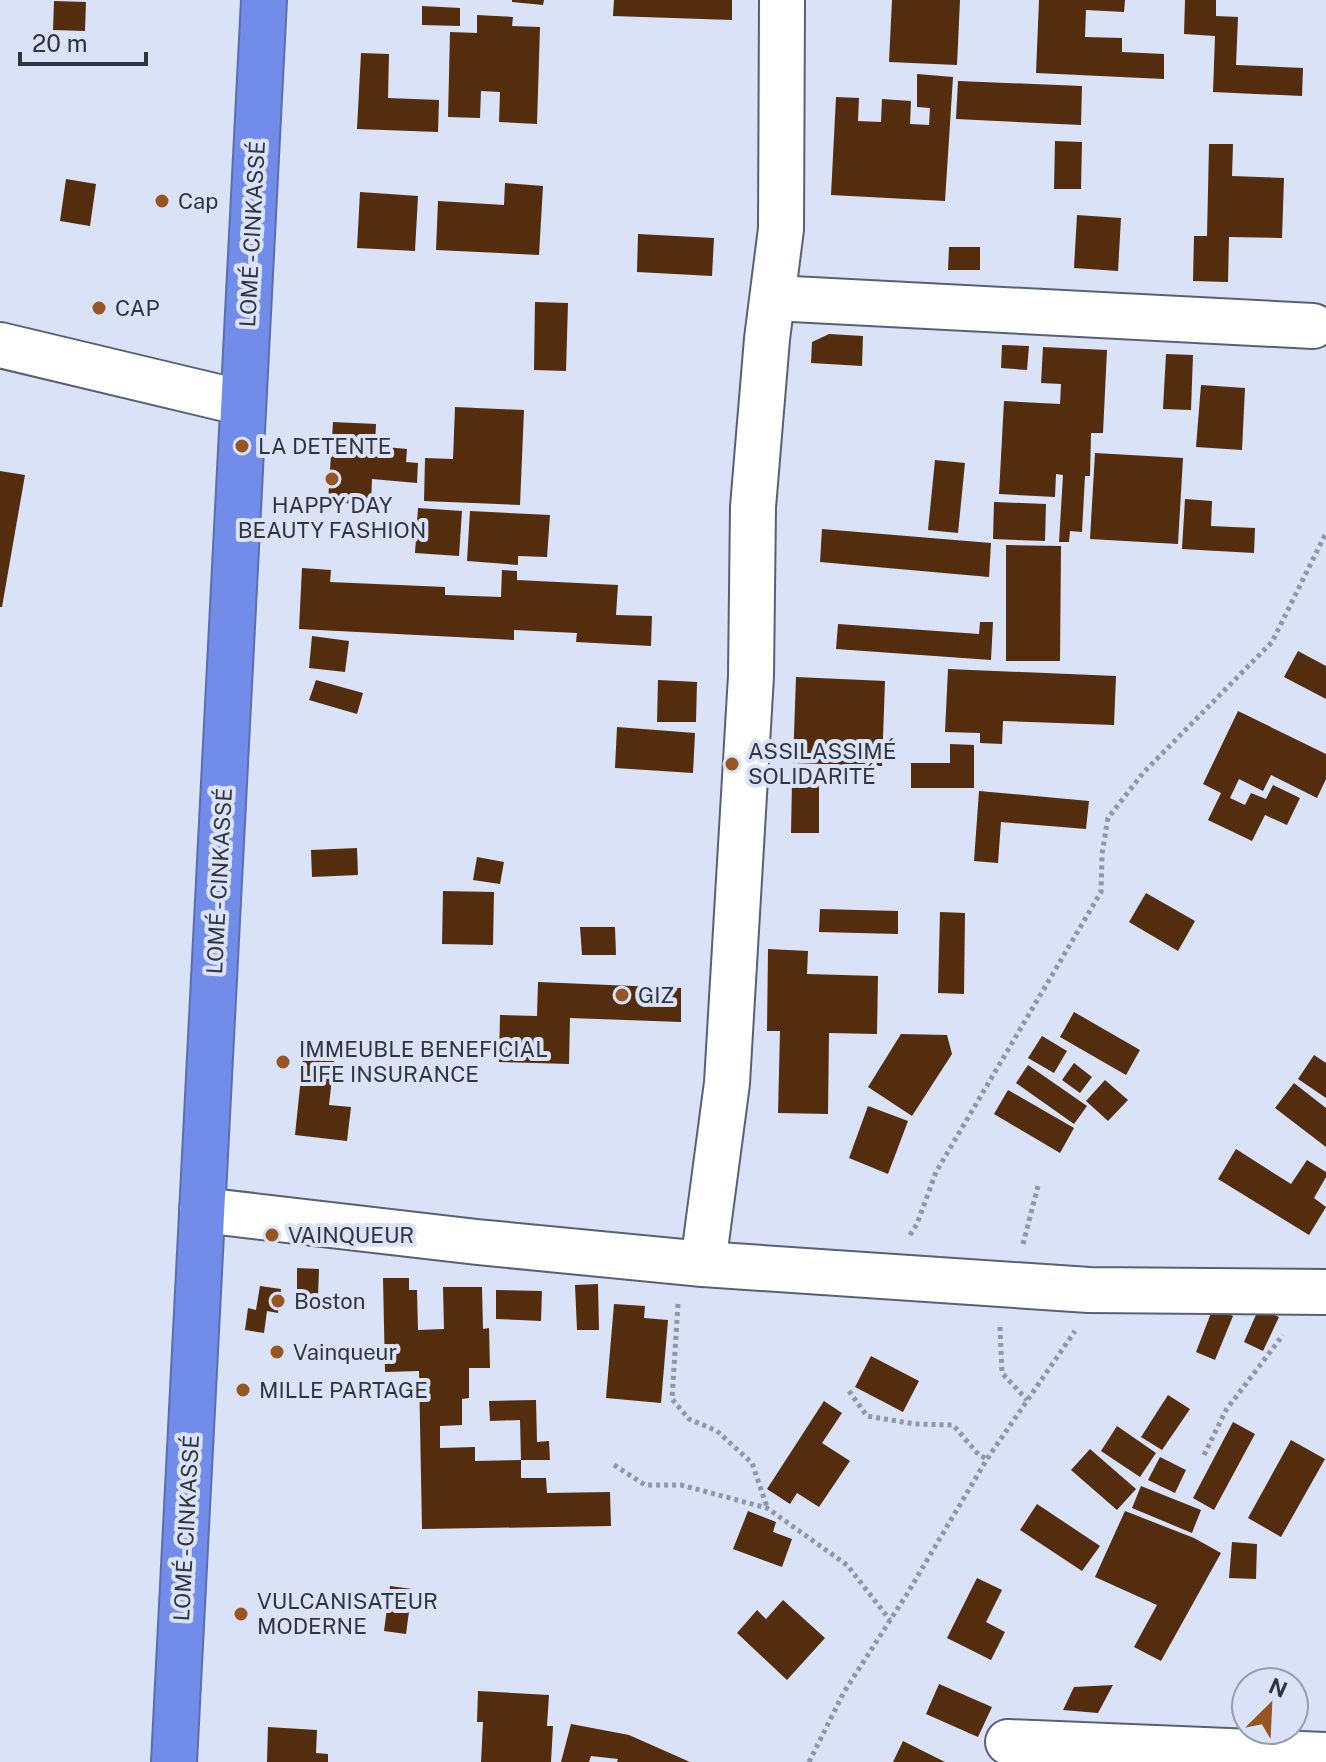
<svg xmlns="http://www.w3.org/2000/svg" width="1326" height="1762" font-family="'Public Sans',sans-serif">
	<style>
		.building { fill: #532d0d }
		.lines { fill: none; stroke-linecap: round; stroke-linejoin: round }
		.minor-casing { stroke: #596073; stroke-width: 48 }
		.highway-casing { stroke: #5c6eae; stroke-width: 48 }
		.path { stroke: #9197a7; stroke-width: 5; stroke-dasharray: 4 4; stroke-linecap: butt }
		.minor { stroke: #fff; stroke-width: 44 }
		.highway { stroke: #728cea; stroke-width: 44 }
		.poi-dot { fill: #965521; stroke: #dae2f8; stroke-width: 3 }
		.labels { text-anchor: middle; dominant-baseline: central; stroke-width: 8; stroke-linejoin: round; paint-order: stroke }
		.poi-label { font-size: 22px; fill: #32353e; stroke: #dae2f8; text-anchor: start }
		.street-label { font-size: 22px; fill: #32353e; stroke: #dae2f8 }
	</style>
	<rect width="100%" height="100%" fill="#dae2f8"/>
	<!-- building -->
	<g class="building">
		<path d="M512,0H544L543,5L512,2Z"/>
		<path d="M614,0H732V20L613,16Z"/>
		<path d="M892,0H960L957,65L889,62Z"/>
		<path d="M1039,0H1125L1124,12L1086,10L1085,37L1122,38V52L1164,54V79L1036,73Z"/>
		<path d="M1185,0H1216V16L1238,17L1236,65L1303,68L1302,96L1213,92L1215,36L1184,34Z"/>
		<path d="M54,1L86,2L85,31L53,30Z"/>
		<path d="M422,6L460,8V26L422,25Z"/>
		<path d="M477,15L513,17L512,26L540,27L537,124L499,122L500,92L481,91L480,118L448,117L450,32L477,33Z"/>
		<path d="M361,53L389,54L388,98L439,100L438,132L357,129Z"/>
		<path d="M917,74L953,77L945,201L831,195L836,97L859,98L858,121L881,122L882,99L911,101L910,124L929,125L930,108L917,107Z"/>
		<path d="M958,81L1082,86L1081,125L956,119Z"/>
		<path d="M1055,141L1082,142L1081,189H1054Z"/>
		<path d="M1209,144H1233L1232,176L1284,178L1282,238L1229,237L1228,282L1193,281L1194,236H1207Z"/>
		<path d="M66,179L96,184L90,226L60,221Z"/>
		<path d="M505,183L543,186L539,255L436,250L438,201L504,205Z"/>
		<path d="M360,192L418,196L415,251L357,248Z"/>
		<path d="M1077,215L1121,218L1118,271L1074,268Z"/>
		<path d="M638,234L714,238L712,276L637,272Z"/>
		<path d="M949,247H980V270H948Z"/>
		<path d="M535,302L568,303L566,371L534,370Z"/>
		<path d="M829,334L863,336L862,366L811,363L812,342Z"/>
		<path d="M1002,345L1029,346L1027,370L1001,368Z"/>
		<path d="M1043,347L1107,350L1103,433H1091L1090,476H1085L1082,532L1070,531L1069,542H1059L1063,475L1056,474L1055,497L999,494L1004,401L1060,404L1061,384L1041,383Z"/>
		<path d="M1166,354L1193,355L1191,410L1163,409Z"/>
		<path d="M1201,385L1245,388L1242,450L1196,447Z"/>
		<path d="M455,407L524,410L520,505L424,501L425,458L453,459Z"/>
		<path d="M333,422L376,424L375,446L407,449L406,462L418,463L417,483L372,479L371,505L328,502Z"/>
		<path d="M1095,453L1183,458L1178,544L1090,539Z"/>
		<path d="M935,460L965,463L958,533L928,530Z"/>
		<path d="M0,471L25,475L2,607H0Z"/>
		<path d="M1185,499L1212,501L1211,526L1255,528L1254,553L1182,549Z"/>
		<path d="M994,502L1046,504L1045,541L993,539Z"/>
		<path d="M418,508L462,511L459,556L415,553Z"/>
		<path d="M470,511L550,515L547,557L518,556V565L467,561Z"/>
		<path d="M822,529L991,543L989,577L820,562Z"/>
		<path d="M1006,545L1061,546L1060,661H1006Z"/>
		<path d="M302,568L331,570L330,582L445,587V595L501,597L502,570L517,571V580L618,585L616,615L652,616L651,646L576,642L577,633L514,630V640L299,629Z"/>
		<path d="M980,622H993L991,660L836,649L838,624L979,634Z"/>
		<path d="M312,636L349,641L345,672L309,668Z"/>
		<path d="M1298,651L1326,666V699L1284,677Z"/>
		<path d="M948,669L1116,676L1114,725L1003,721L1002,744L980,743V733L945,732Z"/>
		<path d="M796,677L885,681L882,766L793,763Z"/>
		<path d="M316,680L363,693L357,714L309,700Z"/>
		<path d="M658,680L697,682L696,722H657Z"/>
		<path d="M1238,711L1326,754V779L1317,798L1271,775L1263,791L1239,779L1230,798L1245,805L1251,793L1266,799L1273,785L1300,798L1287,825L1265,815L1252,841L1208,820L1221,793L1203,784Z"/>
		<path d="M617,727L695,733L693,773L615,768Z"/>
		<path d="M950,744L974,745V788H911V763H950Z"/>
		<path d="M792,782H819V833H791Z"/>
		<path d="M979,791L1089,801L1086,829L1001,822L998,863L974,861Z"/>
		<path d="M357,848L358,875L312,877L311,850Z"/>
		<path d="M477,857L504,862L500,884L473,880Z"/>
		<path d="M443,891L494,892L493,945L442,944Z"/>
		<path d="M1146,893L1195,921L1178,951L1129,922Z"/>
		<path d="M820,909L898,911V934L819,932Z"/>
		<path d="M940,912L965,913L964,994L938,993Z"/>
		<path d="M580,927H615L616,955H582Z"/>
		<path d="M768,949L808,951L807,974L878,976L877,1034L829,1033L828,1114L778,1113L780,1031H767Z"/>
		<path d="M538,982L681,988V1022L570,1018L569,1064L499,1062L500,1015L537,1016Z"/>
		<path d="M1074,1012L1140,1050L1126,1075L1060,1037Z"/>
		<path d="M901,1034L947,1035L952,1054L912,1116L868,1087Z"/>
		<path d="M1042,1036L1067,1051L1054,1073L1028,1058Z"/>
		<path d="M1314,1055L1326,1063V1098L1298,1079Z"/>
		<path d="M303,1058L334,1061L329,1105L351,1107L347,1141L295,1135Z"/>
		<path d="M1074,1063L1092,1077L1080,1093L1062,1080Z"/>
		<path d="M1028,1065L1087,1106L1074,1124L1016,1083Z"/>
		<path d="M1105,1080L1128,1100L1108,1121L1086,1101Z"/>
		<path d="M1294,1083L1326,1108V1147L1275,1108Z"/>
		<path d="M1008,1090L1074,1128L1060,1153L994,1114Z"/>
		<path d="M868,1106L908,1121L888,1174L849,1158Z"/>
		<path d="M1236,1149L1291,1184L1307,1160L1326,1172V1177L1314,1198L1326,1207L1309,1235L1218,1179Z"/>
		<path d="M297,1268L319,1269L318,1297H297Z"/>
		<path d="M383,1278H409V1290H417L418,1330L444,1329L443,1287H482L483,1329L489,1328L490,1368H469V1398L462,1399V1425L440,1426V1448L475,1447V1461L521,1460V1478H546L547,1493L610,1492L611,1526L422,1529L419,1371L385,1372Z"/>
		<path d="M598,1284L599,1330H577L575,1285Z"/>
		<path d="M260,1286L281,1289L278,1313L267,1311L264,1333L245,1330L248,1308L256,1310Z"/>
		<path d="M496,1290L542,1291L541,1321L496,1319Z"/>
		<path d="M614,1304L645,1306L644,1318L668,1320L661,1403L606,1398Z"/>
		<path d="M1213,1308L1233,1316L1215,1360L1196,1352Z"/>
		<path d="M1259,1308L1279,1317L1263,1351L1244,1342Z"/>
		<path d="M871,1356L919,1381L903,1412L855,1387Z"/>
		<path d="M1168,1395L1190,1409L1162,1450L1141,1437Z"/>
		<path d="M536,1400L537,1442L549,1441L550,1460H521L520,1420L490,1421L489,1401Z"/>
		<path d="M824,1401L842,1413L822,1443L850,1461L819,1507L797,1493L790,1504L767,1489Z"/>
		<path d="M1233,1422L1255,1434L1214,1510L1193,1498Z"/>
		<path d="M1117,1426L1156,1453L1140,1477L1101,1451Z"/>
		<path d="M1291,1440L1325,1459L1281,1537L1248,1518Z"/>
		<path d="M1090,1449L1136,1489L1117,1510L1071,1470Z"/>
		<path d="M1160,1457L1186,1470L1175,1493L1148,1480Z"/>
		<path d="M1141,1486L1201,1510L1192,1533L1132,1508Z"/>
		<path d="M1037,1504L1100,1546L1082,1571L1020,1530Z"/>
		<path d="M748,1511L776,1522L773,1532L792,1539L782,1567L733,1549Z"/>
		<path d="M1125,1511L1194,1538L1221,1553L1161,1661L1134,1647L1157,1605L1095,1577Z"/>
		<path d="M1232,1542L1257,1544L1256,1579L1229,1578Z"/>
		<path d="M977,1578L1002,1590L986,1622L1005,1632L991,1660L947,1638Z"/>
		<path d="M390,1586L412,1589L406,1634L384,1631Z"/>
		<path d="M783,1600L825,1638L787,1680L737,1633L757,1610L766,1619Z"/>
		<path d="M939,1684L992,1707L978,1737L926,1714Z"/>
		<path d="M1113,1685L1098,1713L1063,1710L1074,1687Z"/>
		<path d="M478,1691L549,1695L547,1726H553L551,1762H481L483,1722H477Z"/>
		<path d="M571,1724L629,1735L690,1762H617L618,1759L591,1756L589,1762H561Z"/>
		<path d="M268,1727L317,1730L316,1753L328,1754V1762H267Z"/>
		<path d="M903,1741L945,1762H893Z"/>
	</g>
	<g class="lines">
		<!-- minor casing -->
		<g class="minor-casing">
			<g id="minor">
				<path d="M773,298L1313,326"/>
				<path d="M0,345L243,403"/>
				<path d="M202,1210L477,1242L703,1264L1089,1290L1326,1292"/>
				<path d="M703,1264L727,1083L751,676L753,507L767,339L781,229L782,0"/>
				<path d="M1008,1742L1326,1755"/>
			</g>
		</g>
		<!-- highway casing -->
		<g class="highway-casing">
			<path id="highway" d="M174,1762L264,0"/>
		</g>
		<!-- path -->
		<g class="path">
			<path d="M910,1235L917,1224L936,1172L1101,892L1102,854L1108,818L1143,773L1272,642L1326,533"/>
			<path d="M1023,1244L1038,1186"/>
			<path d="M678,1304L672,1399L689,1419L717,1431L752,1463L767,1507"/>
			<path d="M1000,1327L1002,1373L1027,1400"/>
			<path d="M849,1391L867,1416L915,1424L953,1425L979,1455L987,1459"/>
			<path d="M1204,1455L1226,1410L1283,1335"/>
			<path d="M614,1465L645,1485H681L767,1508L847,1565L890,1620"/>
			<path d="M809,1762L844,1692L907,1594L987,1459L1075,1331"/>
		</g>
		<!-- minor -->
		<use href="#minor" class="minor"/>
		<!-- highway -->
		<use href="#highway" class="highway"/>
	</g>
	<!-- markers -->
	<g class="poi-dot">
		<circle cx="162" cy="201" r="8"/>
		<circle cx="99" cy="308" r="8"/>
		<circle cx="242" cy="446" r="8"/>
		<circle cx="332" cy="479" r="8"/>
		<circle cx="732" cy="764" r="8"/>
		<circle cx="622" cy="995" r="8"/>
		<circle cx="283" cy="1062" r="8"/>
		<circle cx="272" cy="1235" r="8"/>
		<circle cx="278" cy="1301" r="8"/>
		<circle cx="277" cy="1352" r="8"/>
		<circle cx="243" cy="1390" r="8"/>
		<circle cx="241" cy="1614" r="8"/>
	</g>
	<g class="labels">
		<!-- poi labels -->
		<g class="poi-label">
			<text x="178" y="201">Cap</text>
			<text x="115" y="308">CAP</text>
			<text x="258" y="446">LA DETENTE</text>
			<text x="332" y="505" text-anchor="middle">HAPPY DAY<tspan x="332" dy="25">BEAUTY FASHION</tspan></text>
			<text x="748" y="751">ASSILASSIMÉ<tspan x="748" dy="25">SOLIDARITÉ</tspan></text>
			<text x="638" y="995">GIZ</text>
			<text x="299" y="1049">IMMEUBLE BENEFICIAL<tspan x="299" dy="25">LIFE INSURANCE</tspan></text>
			<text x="288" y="1235">VAINQUEUR</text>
			<text x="294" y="1301">Boston</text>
			<text x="293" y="1352">Vainqueur</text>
			<text x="259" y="1390">MILLE PARTAGE</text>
			<text x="257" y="1601">VULCANISATEUR<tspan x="257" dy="25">MODERNE</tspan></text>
		</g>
		<!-- street labels -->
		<g class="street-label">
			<text transform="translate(252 234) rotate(-87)">LOMÉ - CINKASSÉ</text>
			<text transform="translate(219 881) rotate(-87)">LOMÉ - CINKASSÉ</text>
			<text transform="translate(186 1528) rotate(-87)">LOMÉ - CINKASSÉ</text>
		</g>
	</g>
	<!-- north arrow -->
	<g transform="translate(1270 1706) rotate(24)"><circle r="38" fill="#dae2f8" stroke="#979dae" stroke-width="2"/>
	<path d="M0-6L14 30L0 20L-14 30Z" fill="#965521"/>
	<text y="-12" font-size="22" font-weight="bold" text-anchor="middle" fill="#32353e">N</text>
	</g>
	<!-- scale -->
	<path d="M20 52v12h126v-12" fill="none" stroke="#32353e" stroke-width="4"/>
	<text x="32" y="52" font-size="24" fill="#32353e" stroke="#dae2f8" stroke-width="6" paint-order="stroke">20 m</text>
</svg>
